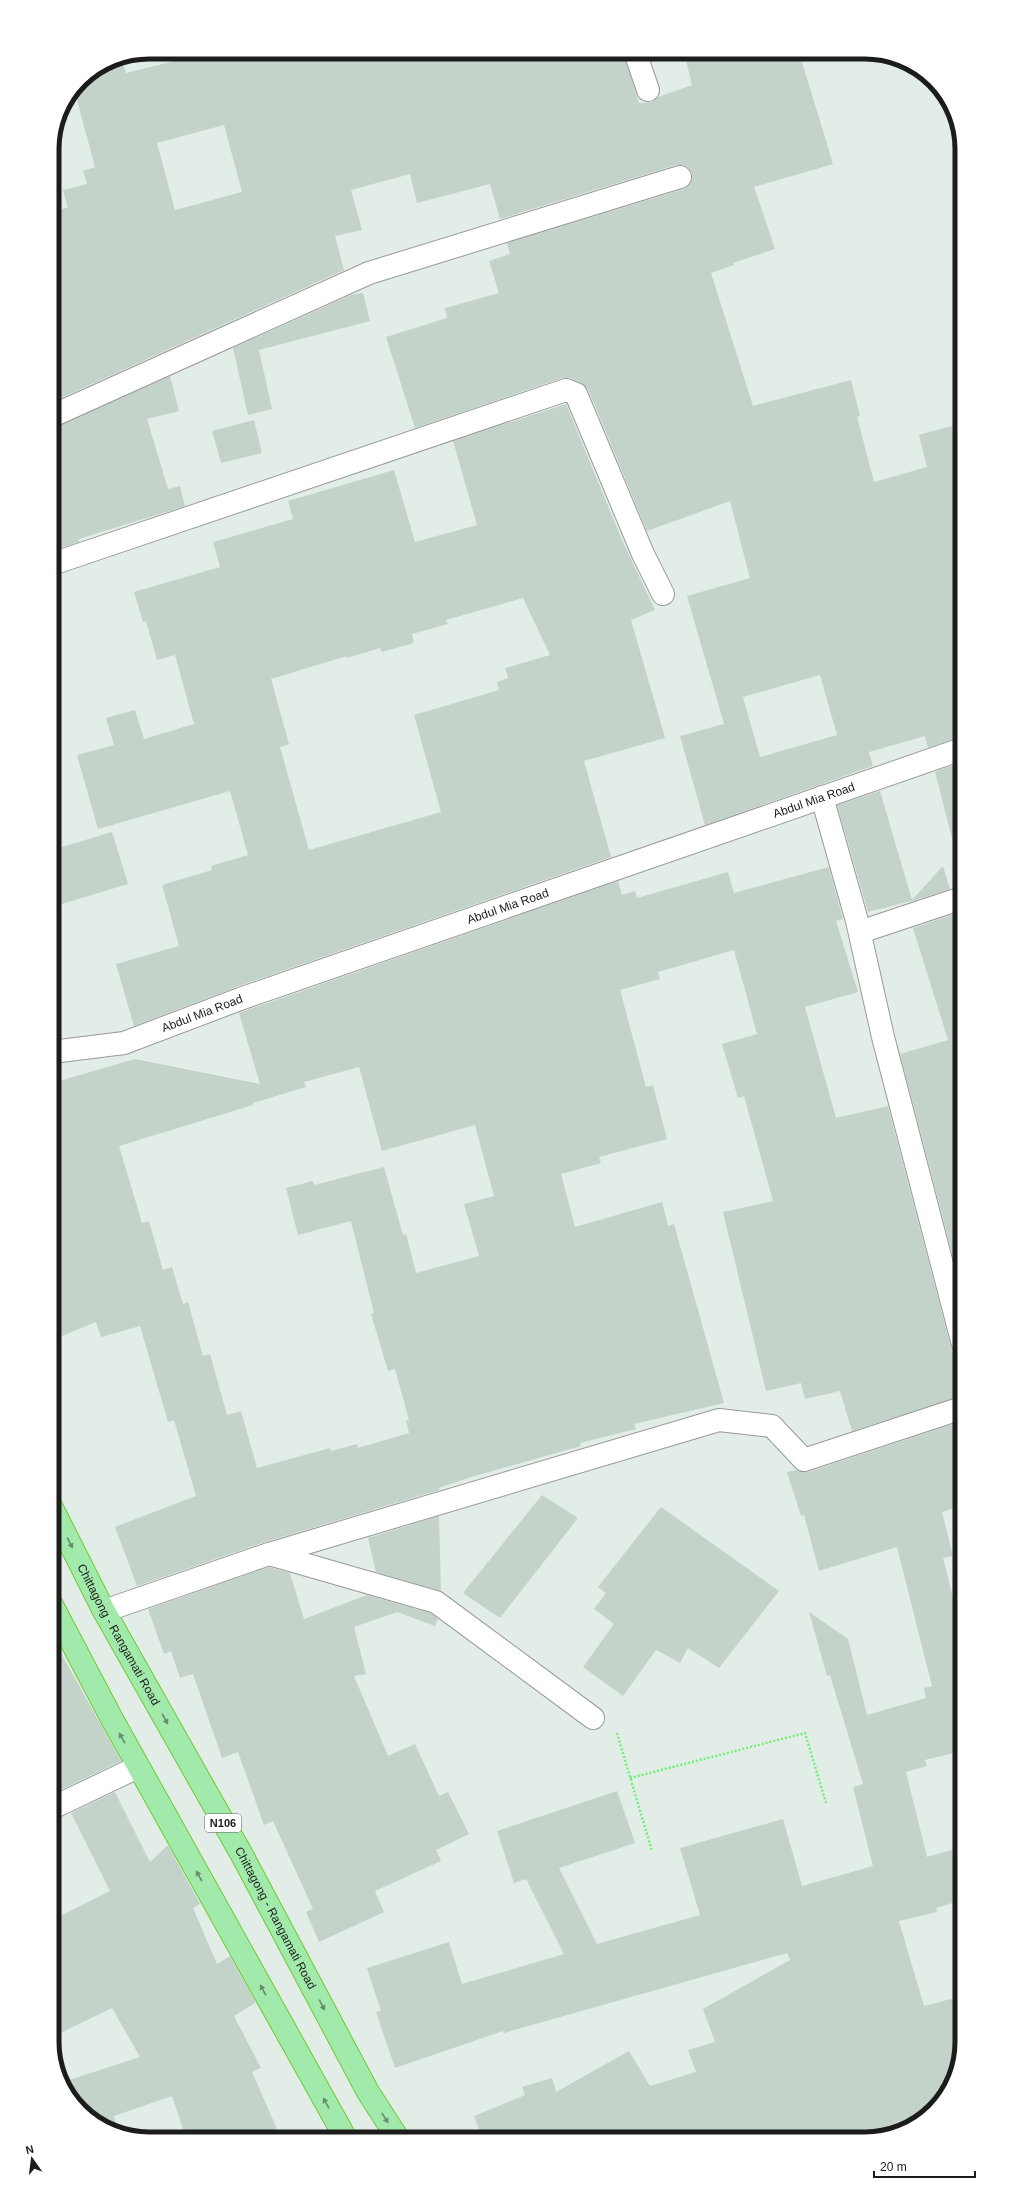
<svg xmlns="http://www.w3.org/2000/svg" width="1014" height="2191" font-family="Helvetica,sans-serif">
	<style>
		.building { fill: #c3d3c9; fill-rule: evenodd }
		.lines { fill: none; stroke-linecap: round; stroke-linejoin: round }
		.minor-casing { stroke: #999; stroke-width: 24 }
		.trunk-casing { stroke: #70ca30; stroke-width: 24 }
		.path { stroke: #71ef75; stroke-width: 2.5; stroke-dasharray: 2 2; stroke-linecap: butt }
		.minor { stroke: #fff; stroke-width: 22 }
		.trunk { stroke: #a2eaac; stroke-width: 22 }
		.oneway { fill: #668d6b }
		.labels { text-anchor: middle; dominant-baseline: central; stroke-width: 3; stroke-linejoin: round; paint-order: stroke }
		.shield { fill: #fff; stroke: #606060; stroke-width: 1 }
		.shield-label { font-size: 11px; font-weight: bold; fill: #1c1c1c }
		.street-label { font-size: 12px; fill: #1c1c1c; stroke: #fff }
		.rim { fill: none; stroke: #1c1c1c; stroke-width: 5 }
	</style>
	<rect width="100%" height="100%" fill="#e2ede8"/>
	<!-- building -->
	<g class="building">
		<path d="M186,52H623L639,103L652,102L658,97L692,85L684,52H799L833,164L754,187L775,249L733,263L734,265L711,273L753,406L851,380L860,416L857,417L874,482L927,467L919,435L962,423V737L928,748L925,736L869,752L873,766L705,825L680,736L724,724L687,596L750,578L730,501L647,531L588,389L581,383L571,378H562L415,428L386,337L447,318L445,308L499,293L489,261L510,254L507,243L684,189L692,180V174L689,168L683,165H676L500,219L490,184L417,203L410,174L351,190L362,230L335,236L344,270L52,402V210L68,208L63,190L87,184L83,171L95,167L74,89L80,80L112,59L121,57L126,73L187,58ZM224,125L242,192L175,210L157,143ZM820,675L837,735L760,757L743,697Z"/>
		<path d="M363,293L370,321L259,350L272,409L248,415L233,348L351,295Z"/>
		<path d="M170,376L179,411L147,419L168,489L180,486L185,506L79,539V542L52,551V428Z"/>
		<path d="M566,404L622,540L655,610L631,620L665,738L584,761L611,857L236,987L134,1026L116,964L179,946L162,885L212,870L211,866L248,855L230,791L98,829L77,755L114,745L106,718L135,710L144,739L194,724L175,655L157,660L146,621L143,622L134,592L220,567L213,542L293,519L288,501L394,470L415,542L477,525L453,441ZM523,598L550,655L505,668L508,678L497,682L499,690L414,715L441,812L309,850L280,747L289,744L271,679L347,656V658L380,648L382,652L414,643L412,634L448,624L446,620Z"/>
		<path d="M254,420L262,453L221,463L212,431Z"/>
		<path d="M962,762V841L953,842L935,772Z"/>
		<path d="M880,791L912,900L943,866L950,889L910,902L911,901L868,912L837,805Z"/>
		<path d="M112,832L128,884L52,907V850Z"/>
		<path d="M829,867L843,919L836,921L858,992L805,1007L836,1118L888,1106L950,1344L953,1350L962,1353V1396L852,1431L840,1391L805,1399L801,1383L766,1391L723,1212L773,1201L744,1096L738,1098L722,1044L757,1034L734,950L658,972L660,979L620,990L646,1087L653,1085L667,1139L599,1157L601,1163L561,1174L575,1227L662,1202L668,1226L674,1224L724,1403L634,1424L636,1429L580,1443L581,1446L468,1478L439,1488V1490L265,1542L137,1586L115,1527L196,1496L174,1420L168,1422L140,1326L101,1337L96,1322L52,1340V1083L135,1059L260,1084L239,1013L618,881L622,895L635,891L637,898L728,872L734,893ZM359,1067L382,1151L475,1125L494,1196L464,1204L479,1256L416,1273L406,1234L403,1235L384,1167L314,1185L313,1181L286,1188L298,1235L351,1221L374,1313L371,1314L388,1371L395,1369L409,1420L406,1421L409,1433L358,1448L357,1444L331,1451L330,1448L257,1468L241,1411L227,1415L210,1354L203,1356L188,1302L183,1304L172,1267L163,1270L149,1221L142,1223L119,1146L253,1105V1103L306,1087L304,1082Z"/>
		<path d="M957,913L962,928V1065H960L962,1072V1291L900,1054L948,1040L913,928Z"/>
		<path d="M962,1421V1506L942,1512L953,1556L943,1558L962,1634V1751L925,1760L927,1766L906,1772L927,1857L962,1847V1900L936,1908L937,1912L899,1921L924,2006L962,1996V2043L957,2074L942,2101L897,2134L482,2137L474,2116L525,2095L522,2087L552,2078L556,2092L629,2051L650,2086L696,2072L688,2050L715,2042L703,2009L790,1960L787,1953L504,2033L503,2031L395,2068L376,2012L381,2011L367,1968L449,1942L462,1984L564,1954L526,1879L514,1883L497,1831L617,1791L635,1843L559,1868L597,1944L700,1915L680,1848L783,1819L802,1886L873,1866L853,1787L863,1784L830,1675L827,1676L809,1612L848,1639L867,1715L926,1698L924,1688L932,1686L897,1547L819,1571L804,1515L801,1516L787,1472L797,1470L808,1472Z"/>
		<path d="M542,1495L578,1518L500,1618L463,1593Z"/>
		<path d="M661,1507L779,1591L719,1668L688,1648L680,1663L656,1650L623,1696L583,1667L614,1624L594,1609L606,1593L598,1587Z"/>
		<path d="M439,1516L441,1591L376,1572L368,1538Z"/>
		<path d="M269,1567L290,1573L304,1619L367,1595L430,1613L438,1619L435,1626L397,1612L354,1627L366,1674L354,1676L388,1756L415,1744L439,1796L448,1792L469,1834L436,1850L441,1861L375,1891L384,1912L319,1942L306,1912L313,1909L273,1821L264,1825L238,1752L222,1758L193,1674L180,1678L171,1651L164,1654L148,1609Z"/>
		<path d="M52,1637L121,1761L52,1794Z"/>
		<path d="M115,1792L150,1862L168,1845L200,1904L193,1908L217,1964L230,1956L254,1999L255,2003L234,2016L261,2068L252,2072L277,2129L243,2138H186L172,2096L114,2116L118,2130L90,2119L63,2082L140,2057L112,2008L52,2037V1920L110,1891L71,1813Z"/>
	</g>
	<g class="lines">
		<!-- minor casing -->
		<g class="minor-casing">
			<g id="minor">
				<path d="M635,52L648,90"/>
				<path d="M52,416L369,273L680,177"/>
				<path d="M52,564L566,390L576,394L643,554L663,594"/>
				<path d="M822,797L857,921L883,1037L962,1341"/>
				<path d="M860,932L962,898"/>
				<path id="s1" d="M52,1052L124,1043L240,999L962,749"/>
				<path d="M269,1554L719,1420L772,1426L804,1460L962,1408"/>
				<path d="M104,1611L269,1554L436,1602L593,1718"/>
				<path d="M52,1808L138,1767"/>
			</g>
		</g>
		<!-- trunk casing -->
		<g class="trunk-casing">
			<g id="trunk">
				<path id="s2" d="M52,1508L104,1611L242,1855L368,2092L397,2137"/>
				<path d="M52,1605L112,1719L345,2137"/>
			</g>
		</g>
		<!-- path -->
		<g class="path">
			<path d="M617,1733L652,1851"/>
			<path d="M630,1778L805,1733L826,1803"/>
		</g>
		<!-- minor -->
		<use href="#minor" class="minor"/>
		<!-- trunk -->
		<use href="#trunk" class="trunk"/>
	</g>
	<!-- one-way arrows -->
	<defs><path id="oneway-solid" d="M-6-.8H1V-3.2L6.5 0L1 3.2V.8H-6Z"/></defs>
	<g class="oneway">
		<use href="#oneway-solid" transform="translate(70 1543) rotate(63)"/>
		<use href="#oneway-solid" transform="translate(165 1719) rotate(61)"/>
		<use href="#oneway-solid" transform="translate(122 1738) rotate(-119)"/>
		<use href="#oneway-solid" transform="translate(199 1876) rotate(-119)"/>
		<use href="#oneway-solid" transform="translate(263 1990) rotate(-119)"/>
		<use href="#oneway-solid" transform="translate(322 2005) rotate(62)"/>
		<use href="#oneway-solid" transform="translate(326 2103) rotate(-119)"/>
		<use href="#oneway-solid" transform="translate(385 2118) rotate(58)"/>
	</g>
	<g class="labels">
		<!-- shield labels -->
		<rect class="shield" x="205" y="1814" width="36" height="18" rx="3"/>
		<g class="shield-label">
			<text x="223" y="1823">N106</text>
		</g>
		<!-- street labels -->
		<g class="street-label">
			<text stroke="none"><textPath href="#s1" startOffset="804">Abdul Mia Road</textPath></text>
			<text stroke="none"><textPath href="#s1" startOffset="480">Abdul Mia Road</textPath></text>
			<text stroke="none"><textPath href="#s1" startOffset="156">Abdul Mia Road</textPath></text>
			<text stroke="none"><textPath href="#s2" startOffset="143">Chittagong - Rangamati Road</textPath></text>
			<text stroke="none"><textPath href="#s2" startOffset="467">Chittagong - Rangamati Road</textPath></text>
		</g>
	</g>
	<!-- crop -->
	<path d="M0 0H1014V2191H0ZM149 59H865A90 90 0 0 1 955 149V2042A90 90 0 0 1 865 2132H149A90 90 0 0 1 59 2042V149A90 90 0 0 1 149 59Z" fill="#fff" fill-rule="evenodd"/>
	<path class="rim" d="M149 59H865A90 90 0 0 1 955 149V2042A90 90 0 0 1 865 2132H149A90 90 0 0 1 59 2042V149A90 90 0 0 1 149 59Z"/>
	<!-- north arrow -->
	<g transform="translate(32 2159) rotate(346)" stroke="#ffffff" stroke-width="3" paint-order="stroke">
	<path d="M0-3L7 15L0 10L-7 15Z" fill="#1c1c1c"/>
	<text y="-6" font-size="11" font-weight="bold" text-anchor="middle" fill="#1c1c1c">N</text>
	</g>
	<!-- scale -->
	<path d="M874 2171v6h101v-6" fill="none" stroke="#1c1c1c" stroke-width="2"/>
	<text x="880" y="2171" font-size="12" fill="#1c1c1c" stroke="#ffffff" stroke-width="3" paint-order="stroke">20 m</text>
</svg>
